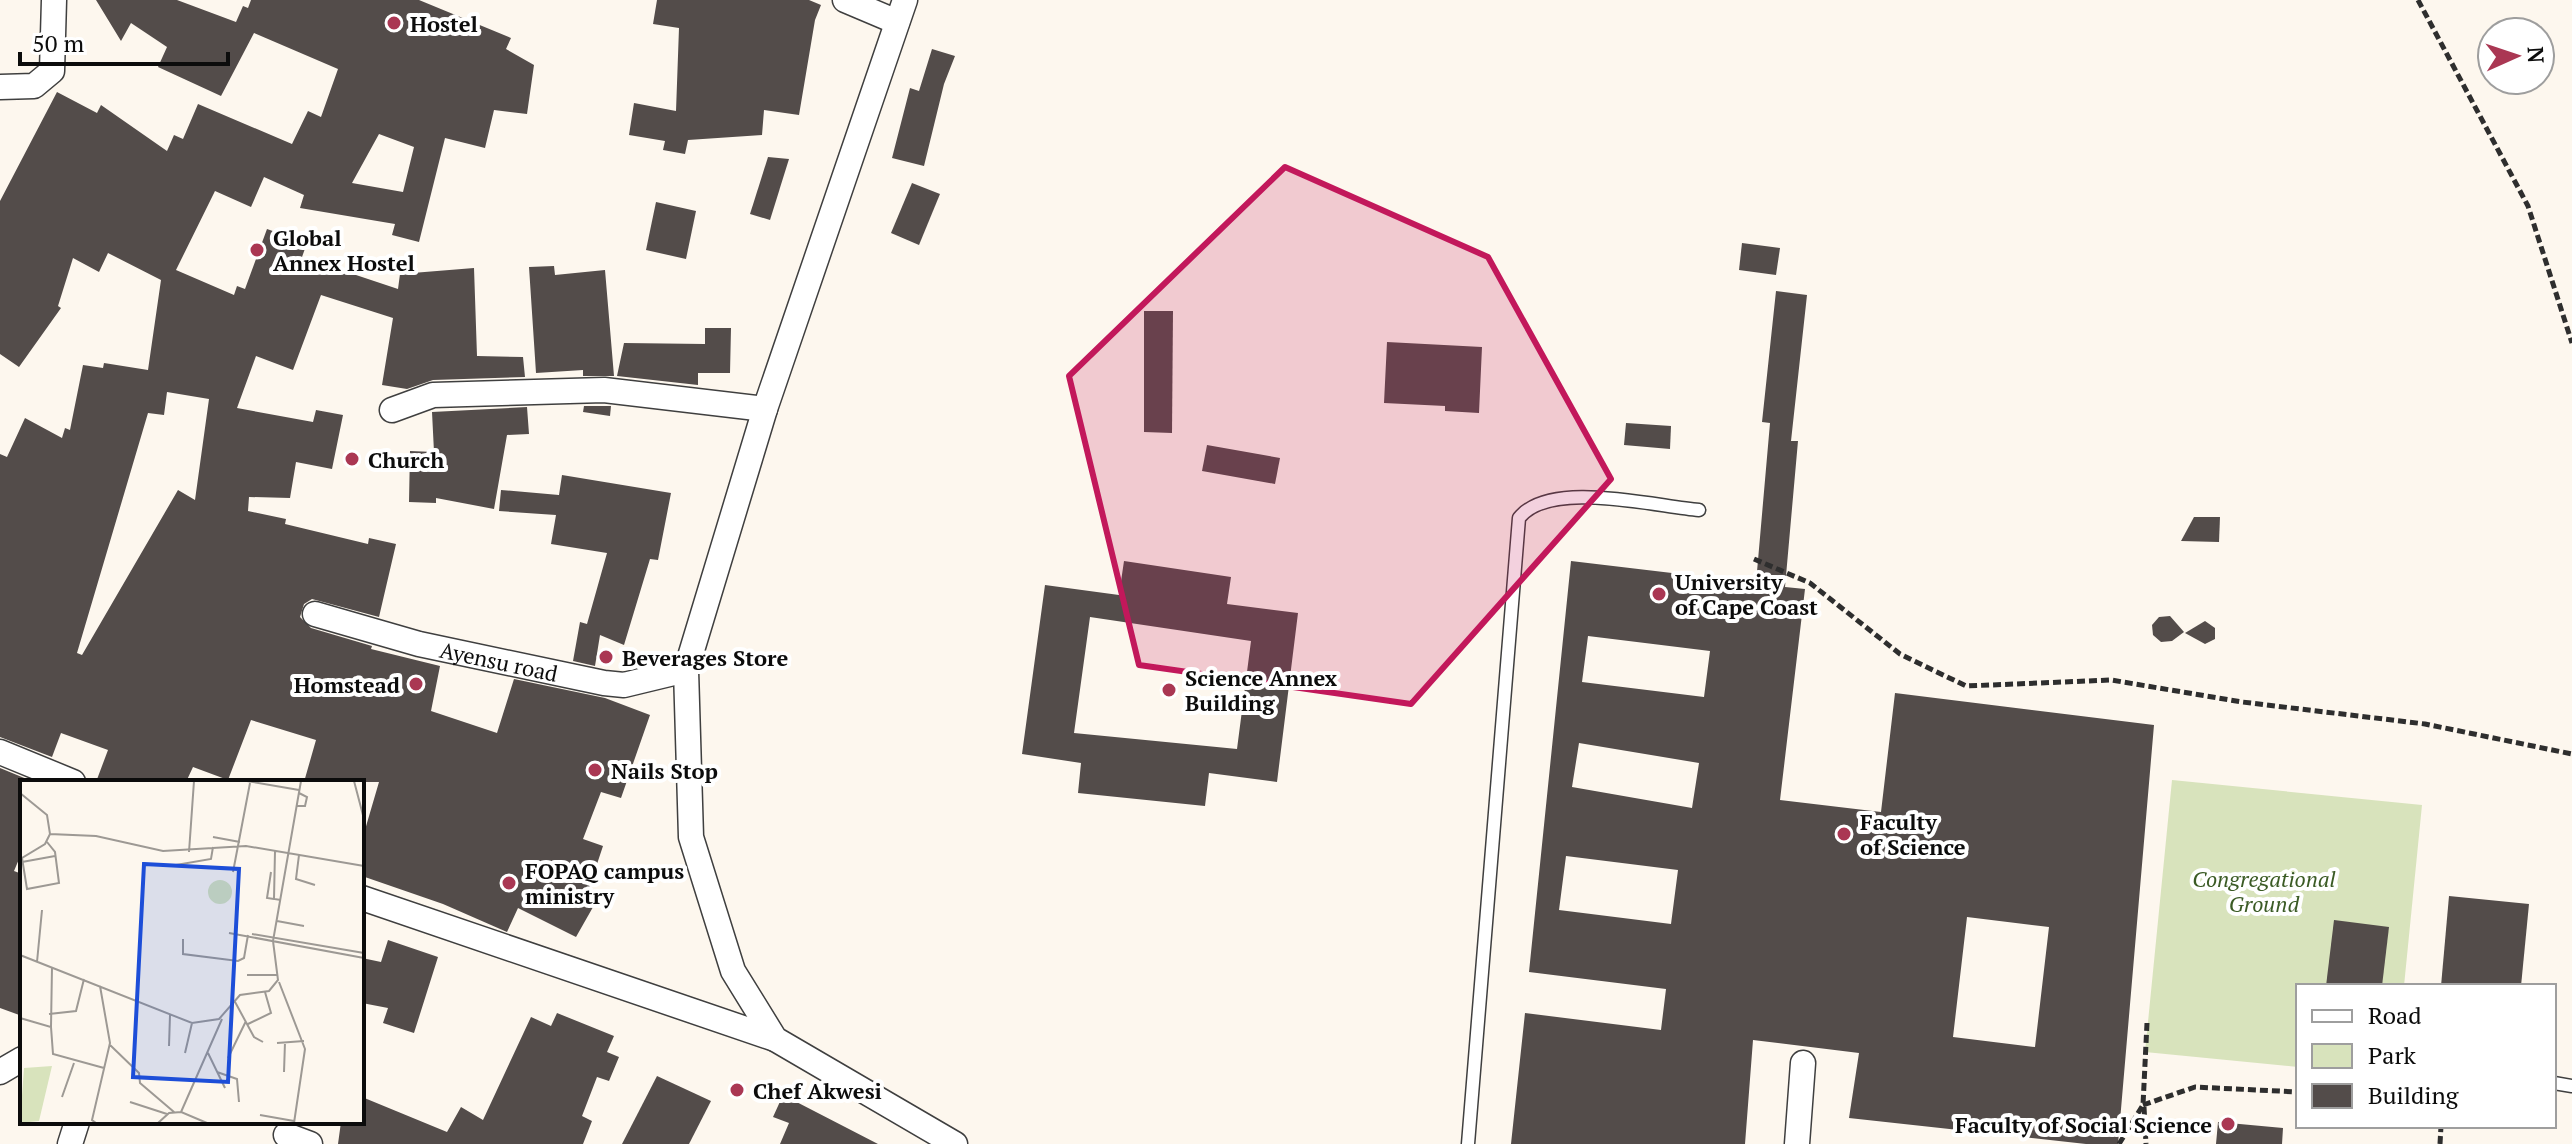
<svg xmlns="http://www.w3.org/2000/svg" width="2572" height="1144" font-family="'PT Serif',serif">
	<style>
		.green { fill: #d8e3bc }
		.building { fill: #534c4a; fill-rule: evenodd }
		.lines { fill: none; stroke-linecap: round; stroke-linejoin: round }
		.lane-casing { stroke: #3f3f3f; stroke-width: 15 }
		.street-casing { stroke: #3f3f3f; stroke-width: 27 }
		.path { stroke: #2e2e2e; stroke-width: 5; stroke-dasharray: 8 4; stroke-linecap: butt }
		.lane { stroke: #fff; stroke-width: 12 }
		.street { stroke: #fff; stroke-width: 24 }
		.marked { fill: #c2185b; fill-opacity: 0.2; stroke: #c2185b; stroke-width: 6; stroke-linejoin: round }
		.poi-dot { fill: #aa3753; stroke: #fff; stroke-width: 3 }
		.labels { text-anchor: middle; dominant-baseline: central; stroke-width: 8; stroke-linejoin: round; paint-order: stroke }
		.poi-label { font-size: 22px; font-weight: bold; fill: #0c0c0c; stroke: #fff; text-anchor: start }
		.street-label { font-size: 22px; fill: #0c0c0c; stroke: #fff }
		.park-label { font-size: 22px; font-style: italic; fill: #3b5b25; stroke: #fff }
		.inset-road { fill: none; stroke: #9d9994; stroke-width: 2 }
		.view { fill: #1d4ed8; fill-opacity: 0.15; stroke: #1d4ed8; stroke-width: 4 }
		.inset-edge { fill: none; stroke: #0c0c0c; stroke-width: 4 }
	</style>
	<rect width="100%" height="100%" fill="#fdf7ee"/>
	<!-- green -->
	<path class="green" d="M2172,780L2422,805L2404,986H2298V1067L2145,1052Z"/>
	<!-- building -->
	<g class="building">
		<path d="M96,0H177L236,22L243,6L248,8L251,0H419L511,38L506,49L534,65L527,114L494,110L485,148L445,138L419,242L392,235L395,224L300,208L304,195L264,177L251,207L215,191L176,270L234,295L237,286L245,289L267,229L307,243L302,257L398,289L400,274L474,268L477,356L523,357L525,377L433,380L407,389L382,385L393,318L321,295L293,370L256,356L237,408L313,422L316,410L343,415L332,469L296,462L290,498L249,497L248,511L286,519L285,524L368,544L369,538L396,544L379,617L312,599L304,604L300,617L311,628L372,646L371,649L440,666L431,711L497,733L514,679L605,698L650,715L621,798L601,792L583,839L603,846L589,888L601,893L576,937L518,908L507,932L443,904L362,876V840L379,782H304L316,740L251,720L228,780L193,767L186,782H96L108,750L61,733L52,757L0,737V454L7,457L25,418L62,438L65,428L70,430L83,365L103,368L104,363L148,370L161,280L108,253L99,272L73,258L58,306L61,308L19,367L0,354V201L57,92L97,113L101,105L167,151L174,135L183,139L198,104L292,144L308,111L321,117L338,69L254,33L221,96L158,67L167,47L131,23L121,41ZM379,134L414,147L403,192L352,183ZM167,392L209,399L195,500L178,490L82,655L77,653L148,413L164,415Z"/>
		<path d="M657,0H809L821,5L815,20L799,115L764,110L762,135L688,140L685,154L663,150L665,141L629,135L634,103L676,111L679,28L653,24Z"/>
		<path d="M932,49L955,56L944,84L924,166L892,158L910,88L919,91Z"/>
		<path d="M768,157L789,159L770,220L750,214Z"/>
		<path d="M912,183L940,194L919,245L891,233Z"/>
		<path d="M656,202L696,211L686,259L646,250Z"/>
		<path d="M1742,243L1780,248L1776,275L1739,270Z"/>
		<path d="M554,266L555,275L605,270L614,376H583V370L536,373L529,267Z"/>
		<path d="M1776,291L1807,295L1791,441H1798L1785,587L1805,589L1780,800L1881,812L1895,693L2154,725L2118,1144H2086L1849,1118L1859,1053L1753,1040L1745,1144H1511L1525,1013L1661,1030L1666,989L1529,972L1571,561L1756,583L1770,423L1762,422ZM1588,636L1710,651L1704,697L1582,682ZM1579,743L1699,763L1692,808L1572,787ZM1566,856L1678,870L1671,924L1559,910ZM1967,917L2049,927L2035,1047L1953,1037Z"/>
		<path d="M1144,311H1173L1172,433L1144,432Z"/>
		<path d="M705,328H731L730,373H698V385L617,376L624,343L705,344Z"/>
		<path d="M1387,342L1482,347L1479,413L1445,411V406L1384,403Z"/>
		<path d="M584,406H611L610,416L583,412Z"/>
		<path d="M527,407L529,434L507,435L494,509L436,498V503L409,502L410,451L434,452L432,412Z"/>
		<path d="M1626,423L1671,426L1670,449L1624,445Z"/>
		<path d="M1207,445L1280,458L1275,484L1202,471Z"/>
		<path d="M562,475L671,493L658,560L650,559L624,645L600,635L595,666L573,661L580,622L587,624L607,553L551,544L556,515L499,511L501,490L559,495Z"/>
		<path d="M2194,517H2220L2219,542L2181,541Z"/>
		<path d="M1124,561L1231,577L1227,604L1298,613L1277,782L1209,773L1205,806L1078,793L1081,763L1022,754L1045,585L1119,595ZM1090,617L1251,641L1237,749L1074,733Z"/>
		<path d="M2170,616L2184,632L2172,641L2161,642L2153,635L2152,625L2159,617Z"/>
		<path d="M2205,621L2215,628V639L2205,644L2185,633Z"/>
		<path d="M0,768L34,782H22V852L14,871L22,874V1016L0,1008Z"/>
		<path d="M2449,896L2529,904L2521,986H2441Z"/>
		<path d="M2334,920L2389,927L2382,986H2326Z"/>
		<path d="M388,940L438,957L414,1033L383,1023L388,1008L362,1003V958L381,962Z"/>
		<path d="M557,1013L614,1036L607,1052L619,1057L609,1081L597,1077L582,1116L592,1121L583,1144H338L341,1122H362V1097L447,1132L461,1107L483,1120L531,1017L551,1026Z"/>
		<path d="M657,1076L711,1101L689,1144H622Z"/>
		<path d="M783,1095L878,1144H780L789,1123L773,1117Z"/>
		<path d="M2218,1122L2283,1128L2282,1144H2216Z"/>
	</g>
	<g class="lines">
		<!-- lane casing -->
		<g class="lane-casing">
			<g id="lane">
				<path d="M2554,1083L2572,1086"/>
				<path d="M1468,1144L1519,518C1550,479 1653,506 1699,510"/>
			</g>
		</g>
		<!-- street casing -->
		<g class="street-casing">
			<g id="street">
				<path d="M845,0L897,22"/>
				<path d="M905,0L765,409L686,670L691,837L733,971L775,1039L955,1144"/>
				<path d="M0,87L34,86L52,71L54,0"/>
				<path d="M392,410L433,395L604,390L765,409"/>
				<path id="s1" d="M315,614L419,644L604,683L624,685L686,670"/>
				<path d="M0,752L73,782"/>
				<path d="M362,898L775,1039"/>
				<path d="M0,1072L22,1059"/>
				<path d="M286,1135L310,1144"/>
				<path d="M70,1144L77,1122"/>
				<path d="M1797,1144L1803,1063"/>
			</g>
		</g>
		<!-- path -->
		<g class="path">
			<path d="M2418,0L2528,206L2572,343"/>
			<path d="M1754,559L1810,583L1900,654L1966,686L2111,680L2242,702L2425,724L2572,754"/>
			<path d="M2143,1105L2195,1087L2298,1092"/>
			<path d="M2144,1107L2146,1144"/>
			<path d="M2119,1144L2143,1105L2147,1023"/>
			<path d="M2440,1144L2441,1126"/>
		</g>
		<!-- lane -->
		<use href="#lane" class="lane"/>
		<!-- street -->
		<use href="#street" class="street"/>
	</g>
	<!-- marked area -->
	<path class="marked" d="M1285,167L1488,257L1611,479L1411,704L1139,665L1069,376Z"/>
	<!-- markers -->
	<g class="poi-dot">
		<circle cx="394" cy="23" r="8"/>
		<circle cx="257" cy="250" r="8"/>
		<circle cx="352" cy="459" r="8"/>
		<circle cx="1659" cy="594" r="8"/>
		<circle cx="606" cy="657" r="8"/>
		<circle cx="416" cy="684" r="8"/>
		<circle cx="1169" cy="690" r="8"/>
		<circle cx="595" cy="770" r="8"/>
		<circle cx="1844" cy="834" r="8"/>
		<circle cx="509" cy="883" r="8"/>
		<circle cx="737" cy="1090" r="8"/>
		<circle cx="2228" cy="1124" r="8"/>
	</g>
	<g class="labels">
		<!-- poi labels -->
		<g class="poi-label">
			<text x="410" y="23">Hostel</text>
			<text x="273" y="237">Global<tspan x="273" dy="25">Annex Hostel</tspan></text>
			<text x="368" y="459">Church</text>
			<text x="1675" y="581">University<tspan x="1675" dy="25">of Cape Coast</tspan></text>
			<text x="622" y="657">Beverages Store</text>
			<text x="1185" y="677">Science Annex<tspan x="1185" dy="25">Building</tspan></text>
			<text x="400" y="684" text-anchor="end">Homstead</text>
			<text x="611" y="770">Nails Stop</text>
			<text x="1860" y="821">Faculty<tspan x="1860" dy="25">of Science</tspan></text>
			<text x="525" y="870">FOPAQ campus<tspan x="525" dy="25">ministry</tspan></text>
			<text x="753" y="1090">Chef Akwesi</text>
			<text x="2212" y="1124" text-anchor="end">Faculty of Social Science</text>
		</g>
		<!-- street labels -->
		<g class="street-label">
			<text stroke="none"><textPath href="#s1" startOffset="190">Ayensu road</textPath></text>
		</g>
		<!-- park labels -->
		<g class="park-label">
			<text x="2264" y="878">Congregational<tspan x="2264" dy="25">Ground</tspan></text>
		</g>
	</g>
	<!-- overview -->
	<g transform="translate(20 780)">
		<rect width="344" height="344" fill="#fdf7ee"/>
		<path d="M188 112a12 12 0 1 1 24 0a12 12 0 1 1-24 0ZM32,286L19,341L0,343L4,288Z" fill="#d8e3bc"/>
		<path class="inset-road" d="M227,1L279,10M334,1L344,39M0,13L27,35L30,54L76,56L143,71L226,66L344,86M277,26H285L287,17L279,13M193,57L220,62M27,62L35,72L39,103L7,109L2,78L25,64L30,54M255,71L254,119L261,120M169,72L174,1M279,75L276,99L295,105M2,82L35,76M156,85L191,79L193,67M213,92L230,3M251,92L247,118L254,119M257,141L284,146M209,153L344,178M232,154L344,173M163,159V174L218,181L224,178L228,155M0,175L172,243L199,239L220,215L249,211L258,200L253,161L281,1M17,182L22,130M227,195H257M259,202L285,269L274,343M214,220L234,257L243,262M29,234L56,231L64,199M0,238L31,247L33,274L84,288M228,244L251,233L245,212M31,247L32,187M257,263L284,261M89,264L119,293L120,303L154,332M149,266L150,235M165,273L172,243M188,273L205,308M208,278L226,241M197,292L217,299L219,322M264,292L265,262M42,317L54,283M110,322L147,334M240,335L274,341M76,343L72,340L90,263L80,206M138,343L149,333L161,332M187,343L161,332L202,239"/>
		<path class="view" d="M124,84L219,89L208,302L113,297Z"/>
		<rect width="344" height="344" class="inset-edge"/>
	</g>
	<!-- legend -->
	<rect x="2296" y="984" width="260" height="144" fill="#ffffff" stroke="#9e9e9e" stroke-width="2"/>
	<rect x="2312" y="1010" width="40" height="12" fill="#ffffff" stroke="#9e9e9e" stroke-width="2"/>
	<text x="2368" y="1024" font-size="24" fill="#0c0c0c">Road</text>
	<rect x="2312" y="1044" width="40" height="24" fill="#d8e3bc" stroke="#9e9e9e" stroke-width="2"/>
	<text x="2368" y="1064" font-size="24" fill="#0c0c0c">Park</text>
	<rect x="2312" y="1084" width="40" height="24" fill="#534c4a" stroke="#9e9e9e" stroke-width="2"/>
	<text x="2368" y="1104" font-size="24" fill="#0c0c0c">Building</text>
	<!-- north arrow -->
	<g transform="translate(2516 56) rotate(87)"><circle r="38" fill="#ffffff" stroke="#9e9e9e" stroke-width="2"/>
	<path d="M0-6L14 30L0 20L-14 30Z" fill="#aa3753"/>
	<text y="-12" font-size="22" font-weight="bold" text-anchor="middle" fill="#0c0c0c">N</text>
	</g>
	<!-- scale -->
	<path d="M20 52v12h208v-12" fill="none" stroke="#0c0c0c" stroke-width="4"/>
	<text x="32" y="52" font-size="24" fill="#0c0c0c" stroke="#ffffff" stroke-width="6" paint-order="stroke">50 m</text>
</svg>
